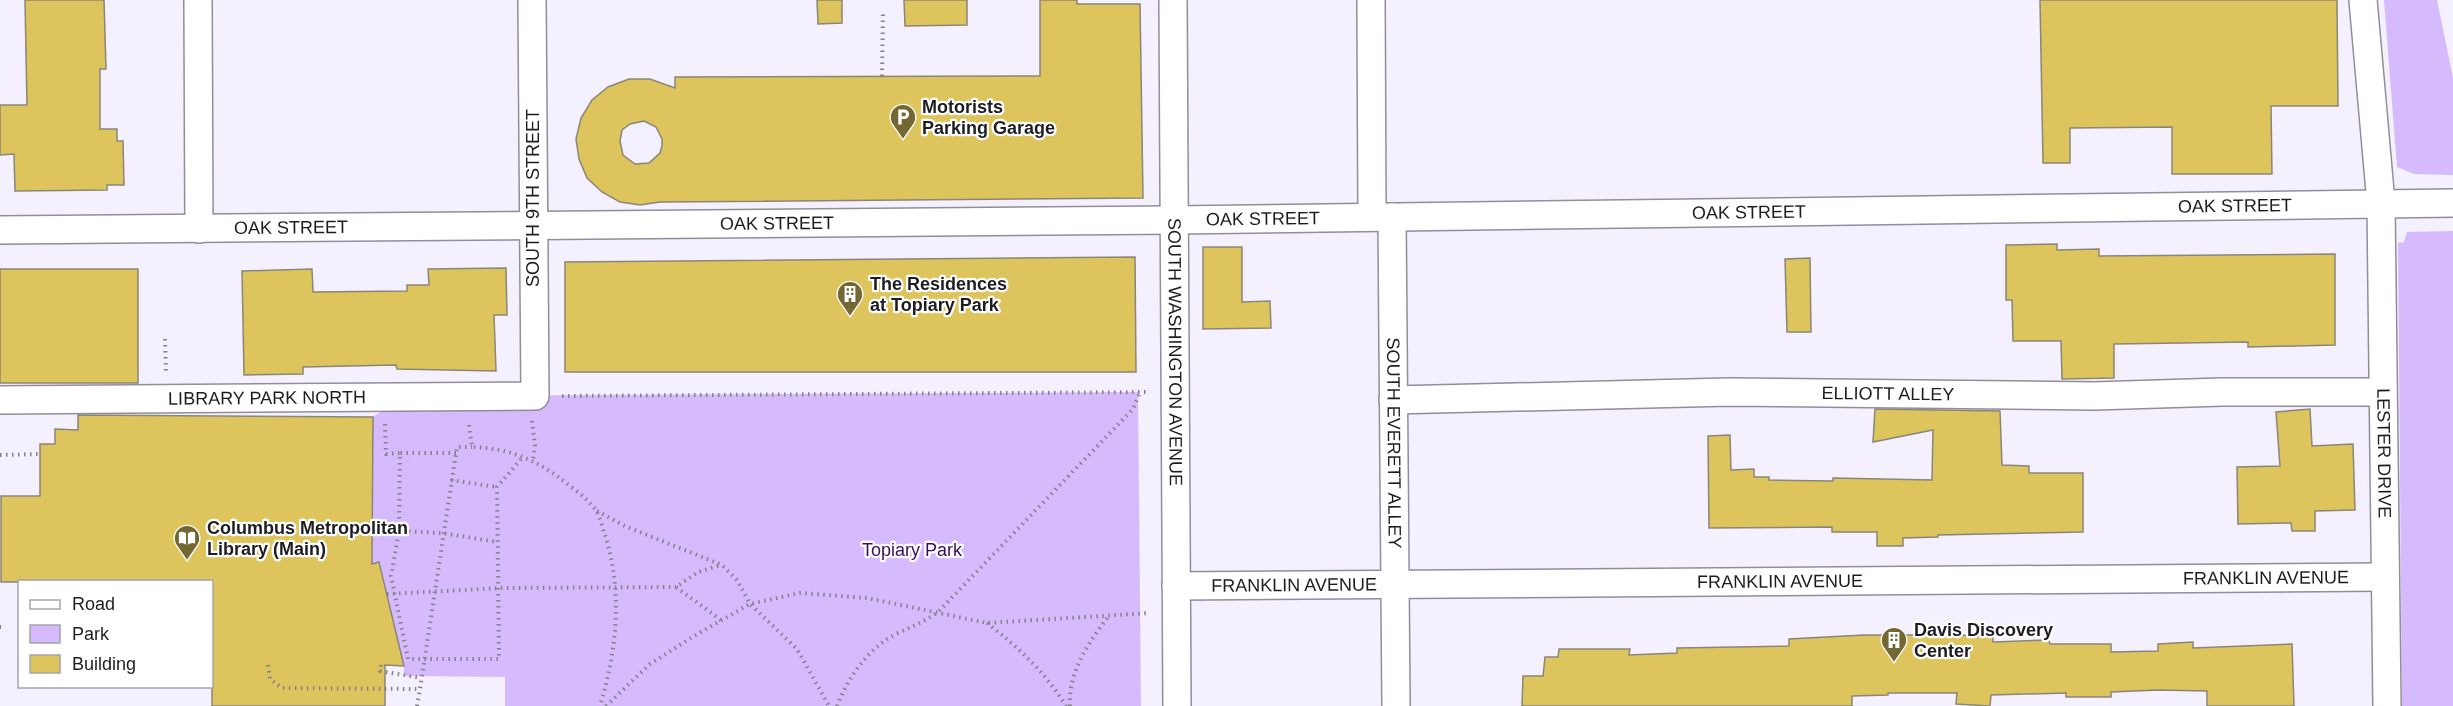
<svg xmlns="http://www.w3.org/2000/svg" width="2453" height="706" font-family="Arial,sans-serif">
	<style>
		.green { fill: #d5bbfd }
		.building { fill: #dec45c; stroke: #89867a; stroke-width: 1.5; fill-rule: evenodd }
		.lines { fill: none; stroke-linecap: round; stroke-linejoin: round }
		.minor-casing { stroke: #918d99; stroke-width: 30 }
		.path { stroke: #848189; stroke-width: 4; stroke-dasharray: 1.5 4.5; stroke-linecap: butt }
		.minor { stroke: #fff; stroke-width: 27 }
		.labels { text-anchor: middle; dominant-baseline: central; stroke-width: 4.5; stroke-linejoin: round; paint-order: stroke }
		.poi-label { font-size: 18px; font-weight: bold; fill: #1e1c21; stroke: #fff; text-anchor: start }
		.street-label { font-size: 18px; fill: #1e1c21; stroke: #fff }
		.park-label { font-size: 18px; fill: #370f5b; stroke: #fff }
	</style>
	<rect width="100%" height="100%" fill="#f4f0fd"/>
	<!-- green -->
	<g class="green">
		<path d="M2384,0H2437L2453,78V175L2414,174L2397,167Z"/>
		<path d="M2453,231V706H2402L2398,243L2404,242L2407,232Z"/>
		<path d="M1140,392L1138,399L1141,706H505V677L404,676V666L380,563L372,564L373,417L403,396Z"/>
	</g>
	<!-- building -->
	<g class="building">
		<path d="M25,0H104L106,69H100V129H117V141H123L124,185H107V190L15,191L14,154L0,155V105H27Z"/>
		<path d="M817,0H842V23L818,24Z"/>
		<path d="M904,0H967V25L905,26Z"/>
		<path d="M1040,0H1077V4H1140L1143,198L660,202L640,205L620,202L602,192L587,178L579,159L576,139L581,118L592,100L608,87L629,79H650L675,88V77L1040,76ZM644,121L656,127L662,139V146L660,153L649,163L635,164L623,155L620,141L622,130L630,124Z"/>
		<path d="M2040,0H2337L2338,106H2271L2272,174H2172V127L2070,128V163H2043Z"/>
		<path d="M2057,244V250L2099,249V256L2335,254V345L2248,347V342L2114,344V378L2062,379L2061,341H2013L2012,300H2006V245Z"/>
		<path d="M1203,247H1242V302L1270,301L1271,328L1203,329Z"/>
		<path d="M1135,257L1136,372H565V262Z"/>
		<path d="M1810,258L1811,332H1787L1785,259Z"/>
		<path d="M506,268L507,315H494L496,371L397,369L396,365L303,367V374L244,375L242,271L312,269L313,292L407,291V285H429L428,269Z"/>
		<rect x="0" y="269" width="138" height="114"/>
		<path d="M1875,409L2000,411L2002,465L2029,466V473H2083V532L1938,535V537L1903,538V546H1877V532H1832V527L1709,528L1708,436L1730,435L1731,470L1754,469V477H1769V480L1833,481V478L1932,480L1933,430L1873,442Z"/>
		<path d="M2310,409L2312,446L2353,444L2355,510L2315,511V531H2292L2291,523L2238,524L2237,467L2280,466L2276,412Z"/>
		<path d="M78,415L373,417L372,564L379,562L404,666L385,665V706H212V582H1V496H40V444H55V429L78,430Z"/>
		<path d="M1864,635H1959L1993,637V642L2049,640L2050,644H2111V652L2158,651V644L2193,642V648L2292,644L2294,706H2207V691L2159,690L2111,692V697H2066V693L1991,695L1990,706L1956,704L1957,693H1888V695L1852,696V706H1522L1523,676H1543L1545,657H1558L1559,649H1630L1629,655L1677,653V648L1789,646V639Z"/>
	</g>
	<g class="lines">
		<!-- minor casing -->
		<g class="minor-casing">
			<g id="minor">
				<path d="M198,0L199,229"/>
				<path id="s1" d="M1173,0L1177,706"/>
				<path d="M1371,0L1372,217"/>
				<path id="s2" d="M2363,0L2381,203L2387,706"/>
				<path id="s3" d="M1392,217L1396,706"/>
				<path id="s4" d="M0,230L1175,220L2453,203"/>
				<path id="s5" d="M0,400L535,396L532,0"/>
				<path id="s6" d="M1393,400L1729,392L2094,396L2222,392H2382"/>
				<path id="s7" d="M1176,586L2385,577"/>
			</g>
		</g>
		<!-- path -->
		<g class="path">
			<path d="M882,76L883,11"/>
			<path d="M165,339L166,372"/>
			<path d="M562,396L1149,392"/>
			<path d="M532,421L535,445L533,461"/>
			<path d="M385,424L386,454L400,453"/>
			<path d="M469,425L472,447C505,448 530,457 557,476C570,486 585,496 595,509C600,516 602,527 605,535C623,591 617,650 600,706"/>
			<path d="M456,453H400L399,531L442,533L497,542"/>
			<path d="M0,455L40,454"/>
			<path d="M451,480L497,487"/>
			<path d="M597,511L625,526L722,565L737,580L750,604L797,649L829,706"/>
			<path d="M372,528L399,531L391,576L408,659H499L497,487L523,457"/>
			<path d="M387,594L502,588L676,587"/>
			<path d="M721,620L676,587L698,572L721,565"/>
			<path d="M987,623C1019,648 1045,672 1066,706"/>
			<path d="M0,627H1"/>
			<path d="M268,665L270,679L282,688L420,689L457,447H472"/>
			<path d="M381,665L380,671L421,678"/>
			<path d="M417,706L420,689"/>
			<path d="M606,706L650,664L694,636L750,604L800,593L867,598L987,623L1150,613"/>
			<path d="M837,706C848,678 868,648 896,634C911,627 924,622 938,612L1133,409L1140,392"/>
			<path d="M1070,706C1068,672 1089,642 1108,617"/>
		</g>
		<!-- minor -->
		<use href="#minor" class="minor"/>
	</g>
	<!-- icons -->
	<defs>
		<g id="parking-pin" transform="scale(1.35)"><path d="M0 17L-7.5 6A9.5 9.5 0 1 1 7.5 6Z" fill="#746734" stroke="#fff"/><path d="M-3.5-5.5H1a3.5 3.5 0 0 1 0 7H-1V5.5H-3.5ZM-1-3.4V-.6H.8a1.4 1.4 0 0 0 0-2.8Z" fill="#fff"/></g>
		<g id="building-pin" transform="scale(1.35)"><path d="M0 17L-7.5 6A9.5 9.5 0 1 1 7.5 6Z" fill="#746734" stroke="#fff"/><path d="M-4-6H4V6H1V3H-1V6H-4ZM-2.5-4.3h1.7v1.8h-1.7ZM.8-4.3h1.7v1.8H.8ZM-2.5-1h1.7V.8h-1.7ZM.8-1h1.7V.8H.8Z" fill="#fff"/></g>
		<g id="library-pin" transform="scale(1.35)"><path d="M0 17L-7.5 6A9.5 9.5 0 1 1 7.5 6Z" fill="#746734" stroke="#fff"/><path d="M-6-4Q-3-5.5-.7-3.5V5Q-3 3-6 4ZM6-4Q3-5.5 .7-3.5V5Q3 3 6 4Z" fill="#fff"/></g>
	</defs>
	<g fill-rule="evenodd">
		<use href="#parking-pin" x="903" y="117"/>
		<use href="#building-pin" x="850" y="294"/>
		<use href="#library-pin" x="187" y="538"/>
		<use href="#building-pin" x="1894" y="640"/>
	</g>
	<g class="labels">
		<!-- poi labels -->
		<g class="poi-label">
			<text x="922" y="107">Motorists<tspan x="922" dy="21">Parking Garage</tspan></text>
			<text x="870" y="284">The Residences<tspan x="870" dy="21">at Topiary Park</tspan></text>
			<text x="207" y="528">Columbus Metropolitan<tspan x="207" dy="21">Library (Main)</tspan></text>
			<text x="1914" y="630">Davis Discovery<tspan x="1914" dy="21">Center</tspan></text>
		</g>
		<!-- street labels -->
		<g class="street-label">
			<text transform="translate(533 198) rotate(-90)">SOUTH 9TH STREET</text>
			<text stroke="none"><textPath href="#s4" startOffset="2235">OAK STREET</textPath></text>
			<text stroke="none"><textPath href="#s4" startOffset="1749">OAK STREET</textPath></text>
			<text stroke="none"><textPath href="#s4" startOffset="1263">OAK STREET</textPath></text>
			<text stroke="none"><textPath href="#s4" startOffset="777">OAK STREET</textPath></text>
			<text stroke="none"><textPath href="#s4" startOffset="291">OAK STREET</textPath></text>
			<text stroke="none"><textPath href="#s1" startOffset="352">SOUTH WASHINGTON AVENUE</textPath></text>
			<text stroke="none"><textPath href="#s6" startOffset="495">ELLIOTT ALLEY</textPath></text>
			<text stroke="none"><textPath href="#s5" startOffset="267">LIBRARY PARK NORTH</textPath></text>
			<text stroke="none"><textPath href="#s3" startOffset="226">SOUTH EVERETT ALLEY</textPath></text>
			<text stroke="none"><textPath href="#s2" startOffset="454">LESTER DRIVE</textPath></text>
			<text stroke="none"><textPath href="#s7" startOffset="1090">FRANKLIN AVENUE</textPath></text>
			<text stroke="none"><textPath href="#s7" startOffset="604">FRANKLIN AVENUE</textPath></text>
			<text stroke="none"><textPath href="#s7" startOffset="118">FRANKLIN AVENUE</textPath></text>
		</g>
		<!-- park labels -->
		<g class="park-label">
			<text x="912" y="550">Topiary Park</text>
		</g>
	</g>
	<!-- legend -->
	<rect x="18" y="580" width="195" height="108" fill="#ffffff" stroke="#a5a4a6" stroke-width="1.5"/>
	<rect x="30" y="600" width="30" height="9" fill="#ffffff" stroke="#a5a4a6" stroke-width="1.5"/>
	<text x="72" y="610" font-size="18" fill="#1e1c21">Road</text>
	<rect x="30" y="625" width="30" height="18" fill="#d5bbfd" stroke="#a5a4a6" stroke-width="1.5"/>
	<text x="72" y="640" font-size="18" fill="#1e1c21">Park</text>
	<rect x="30" y="655" width="30" height="18" fill="#dec45c" stroke="#a5a4a6" stroke-width="1.5"/>
	<text x="72" y="670" font-size="18" fill="#1e1c21">Building</text>
</svg>
